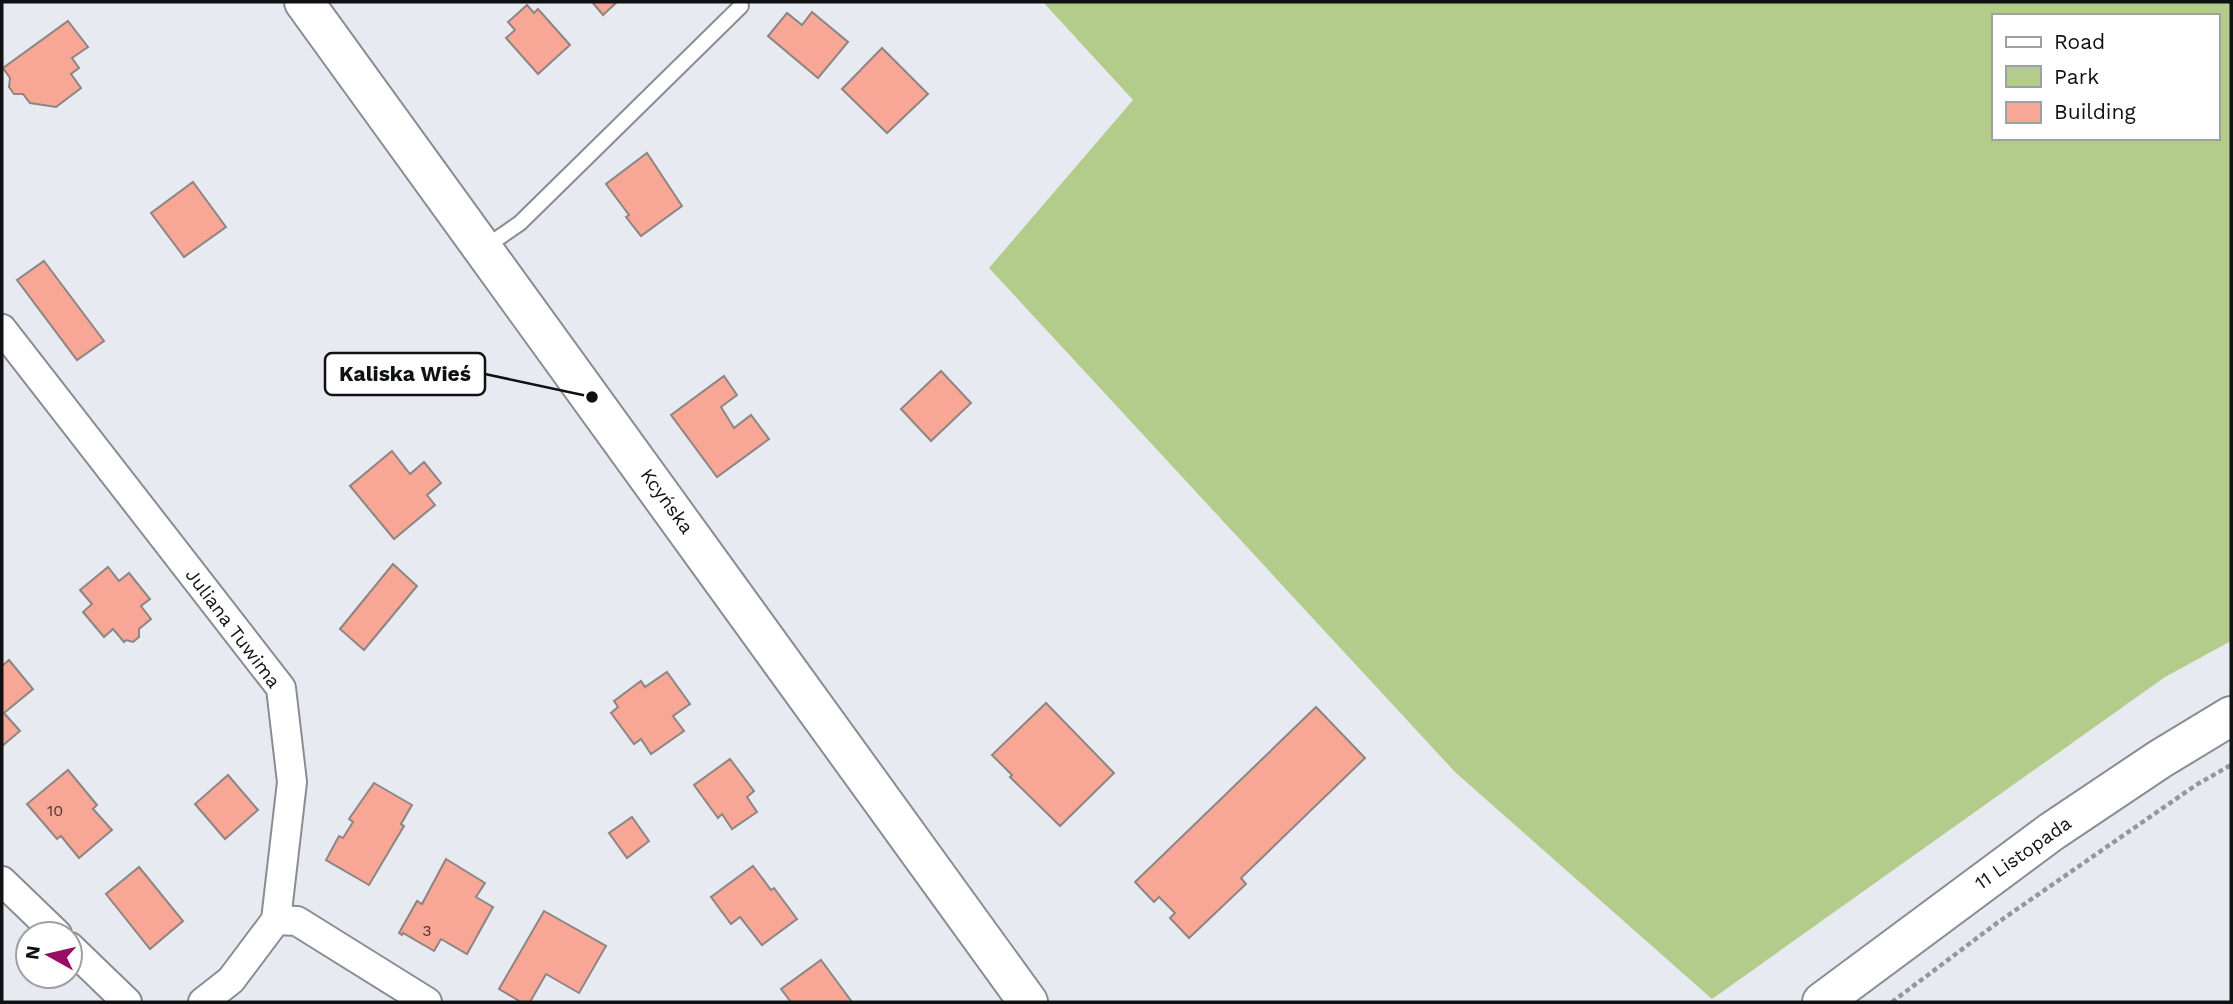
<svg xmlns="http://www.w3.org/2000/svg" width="2233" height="1004" font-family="'Work Sans',sans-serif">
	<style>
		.green { fill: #b3cc8b; fill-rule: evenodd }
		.building { fill: #f8a695; stroke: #8d8583; stroke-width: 2 }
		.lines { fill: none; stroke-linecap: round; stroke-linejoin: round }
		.service-casing { stroke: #898d93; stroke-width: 18 }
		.minor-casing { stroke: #898d93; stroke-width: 32 }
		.secondary-casing { stroke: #898d93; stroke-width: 42 }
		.path { stroke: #94979b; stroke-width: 4.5; stroke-dasharray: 5 3.5; stroke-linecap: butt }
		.service { stroke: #fff; stroke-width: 14 }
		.minor { stroke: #fff; stroke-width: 28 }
		.secondary { stroke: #fff; stroke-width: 38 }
		.labels { text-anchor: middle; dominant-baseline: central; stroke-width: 6; stroke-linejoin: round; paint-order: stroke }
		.number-label { font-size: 16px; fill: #4a3634 }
		.street-label { font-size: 19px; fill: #101113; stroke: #fff }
		.leader { fill: none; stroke: #101113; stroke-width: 2.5 }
		.callout-dot { fill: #101113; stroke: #fff; stroke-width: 2.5 }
		.callout { fill: #fff; stroke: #101113; stroke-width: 2.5 }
		.callout-label { font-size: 21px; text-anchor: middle; font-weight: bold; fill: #101113 }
	</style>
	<rect width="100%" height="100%" fill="#e7ebf1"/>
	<!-- green -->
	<path class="green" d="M1043,2H2231V641L2165,677L1712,999L1455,772L989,268L1133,100ZM1993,16H2217V138H1993Z"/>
	<!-- building -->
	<g class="building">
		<path d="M592,2H617L603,15Z"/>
		<path d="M527,5L534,13L538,9L570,45L538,74L506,38L515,30L508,22Z"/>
		<path d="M812,12L848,42L818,78L768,36L787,13L802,25Z"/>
		<path d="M68,21L88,47L72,58L79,68L71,74L81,88L56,107L30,103L23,94H14L9,87L10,78L3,68Z"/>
		<path d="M882,48L928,94L887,133L842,89Z"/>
		<path d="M647,153L682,206L641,236L626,217L629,215L606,184Z"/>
		<path d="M193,182L226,227L184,257L151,213Z"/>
		<path d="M44,261L104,341L77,360L17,280Z"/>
		<path d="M941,371L971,403L931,441L901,409Z"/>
		<path d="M724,376L737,395L721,407L734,428L751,415L769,439L717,477L671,415Z"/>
		<path d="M392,451L410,474L424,462L441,483L427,495L435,505L394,539L350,486Z"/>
		<path d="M393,564L417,586L364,650L340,629Z"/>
		<path d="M108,567L119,581L129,573L150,599L141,606L151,619L139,629V637L133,642L126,640L124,642L113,629L104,637L83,612L92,604L80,590Z"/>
		<path d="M9,660L33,689L4,713L20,731L2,746V666Z"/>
		<path d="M667,672L690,704L673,716L684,731L651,754L641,739L634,744L611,713L618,707L614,701L641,681L645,687Z"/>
		<path d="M1046,703L1114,773L1060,826L1010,777L1012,775L992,755Z"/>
		<path d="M1316,707L1365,758L1241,878L1246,884L1189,938L1170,918L1175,913L1159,897L1154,902L1135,882Z"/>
		<path d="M730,759L754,791L747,797L757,812L732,829L722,814L718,818L694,785Z"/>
		<path d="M68,770L97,805L93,809L112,830L79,858L61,836L57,839L27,804Z"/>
		<path d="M228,775L258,810L225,839L195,804Z"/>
		<path d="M374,783L412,805L401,824L404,826L369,885L326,860L339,836L343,838L353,822L349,819Z"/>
		<path d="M632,817L649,841L627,858L609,833Z"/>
		<path d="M446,859L485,883L476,897L493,907L467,954L441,939L434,951L403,933L402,935L399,933L417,901L422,904Z"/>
		<path d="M753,866L771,890L774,888L797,919L762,945L740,917L731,924L711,897Z"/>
		<path d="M139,867L183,921L150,949L106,894Z"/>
		<path d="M544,911L606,946L579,993L546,974L530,1002H521L499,989Z"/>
		<path d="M821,960L852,1002H791L781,989Z"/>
	</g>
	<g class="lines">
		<!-- service casing -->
		<g class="service-casing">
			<path id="service" d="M484,248L520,223L741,6"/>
		</g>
		<!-- minor casing -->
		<g class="minor-casing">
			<g id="minor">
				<path d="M2,329L281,688L292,782L276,920L231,980L203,1002"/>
				<path d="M2,881L57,934"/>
				<path d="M276,920L297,921L427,1002"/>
				<path d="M70,947L127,1002"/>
			</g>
		</g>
		<!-- secondary casing -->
		<g class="secondary-casing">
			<g id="secondary">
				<path d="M304,2L1028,1002"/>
				<path d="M1822,1002L2051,832L2160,759L2231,716"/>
			</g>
		</g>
		<!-- path -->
		<path class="path" d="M1892,1002L1997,923L2196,785L2231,765"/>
		<!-- service -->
		<use href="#service" class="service"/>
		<!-- minor -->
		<use href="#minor" class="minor"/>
		<!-- secondary -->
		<use href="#secondary" class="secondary"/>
	</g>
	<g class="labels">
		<!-- number labels -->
		<g class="number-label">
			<text x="55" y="810">10</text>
			<text x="427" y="930">3</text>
		</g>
		<!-- street labels -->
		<g class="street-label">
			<text transform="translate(667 501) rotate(54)">Kcyńska</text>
			<text transform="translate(233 628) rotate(53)">Juliana Tuwima</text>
			<text transform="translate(2023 853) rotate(-35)">11 Listopada</text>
		</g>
	</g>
	<!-- callouts -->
	<path class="leader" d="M592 397L485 374"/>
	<circle class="callout-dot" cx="592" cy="397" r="7"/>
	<rect class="callout" x="325" y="353" width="160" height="42" rx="7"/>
	<g class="callout-label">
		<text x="405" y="381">Kaliska Wieś</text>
	</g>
	<!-- border -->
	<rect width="2233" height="1004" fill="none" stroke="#101113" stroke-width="7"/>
	<!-- legend -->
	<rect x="1992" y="14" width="228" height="126" fill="#ffffff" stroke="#9fa0a1" stroke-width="2"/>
	<rect x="2006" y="37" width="35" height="10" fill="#ffffff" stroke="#9fa0a1" stroke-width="2"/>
	<text x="2054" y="49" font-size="21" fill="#101113">Road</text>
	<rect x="2006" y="66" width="35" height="21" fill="#b3cc8b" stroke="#9fa0a1" stroke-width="2"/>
	<text x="2054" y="84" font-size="21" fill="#101113">Park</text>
	<rect x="2006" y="102" width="35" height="21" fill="#f8a695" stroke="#9fa0a1" stroke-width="2"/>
	<text x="2054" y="119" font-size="21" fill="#101113">Building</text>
	<!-- north arrow -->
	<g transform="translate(49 955) rotate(278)"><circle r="33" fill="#ffffff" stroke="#9fa0a1" stroke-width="2"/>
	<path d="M0-5L12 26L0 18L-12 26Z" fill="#970e64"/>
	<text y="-10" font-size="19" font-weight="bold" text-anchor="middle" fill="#101113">N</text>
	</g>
</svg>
